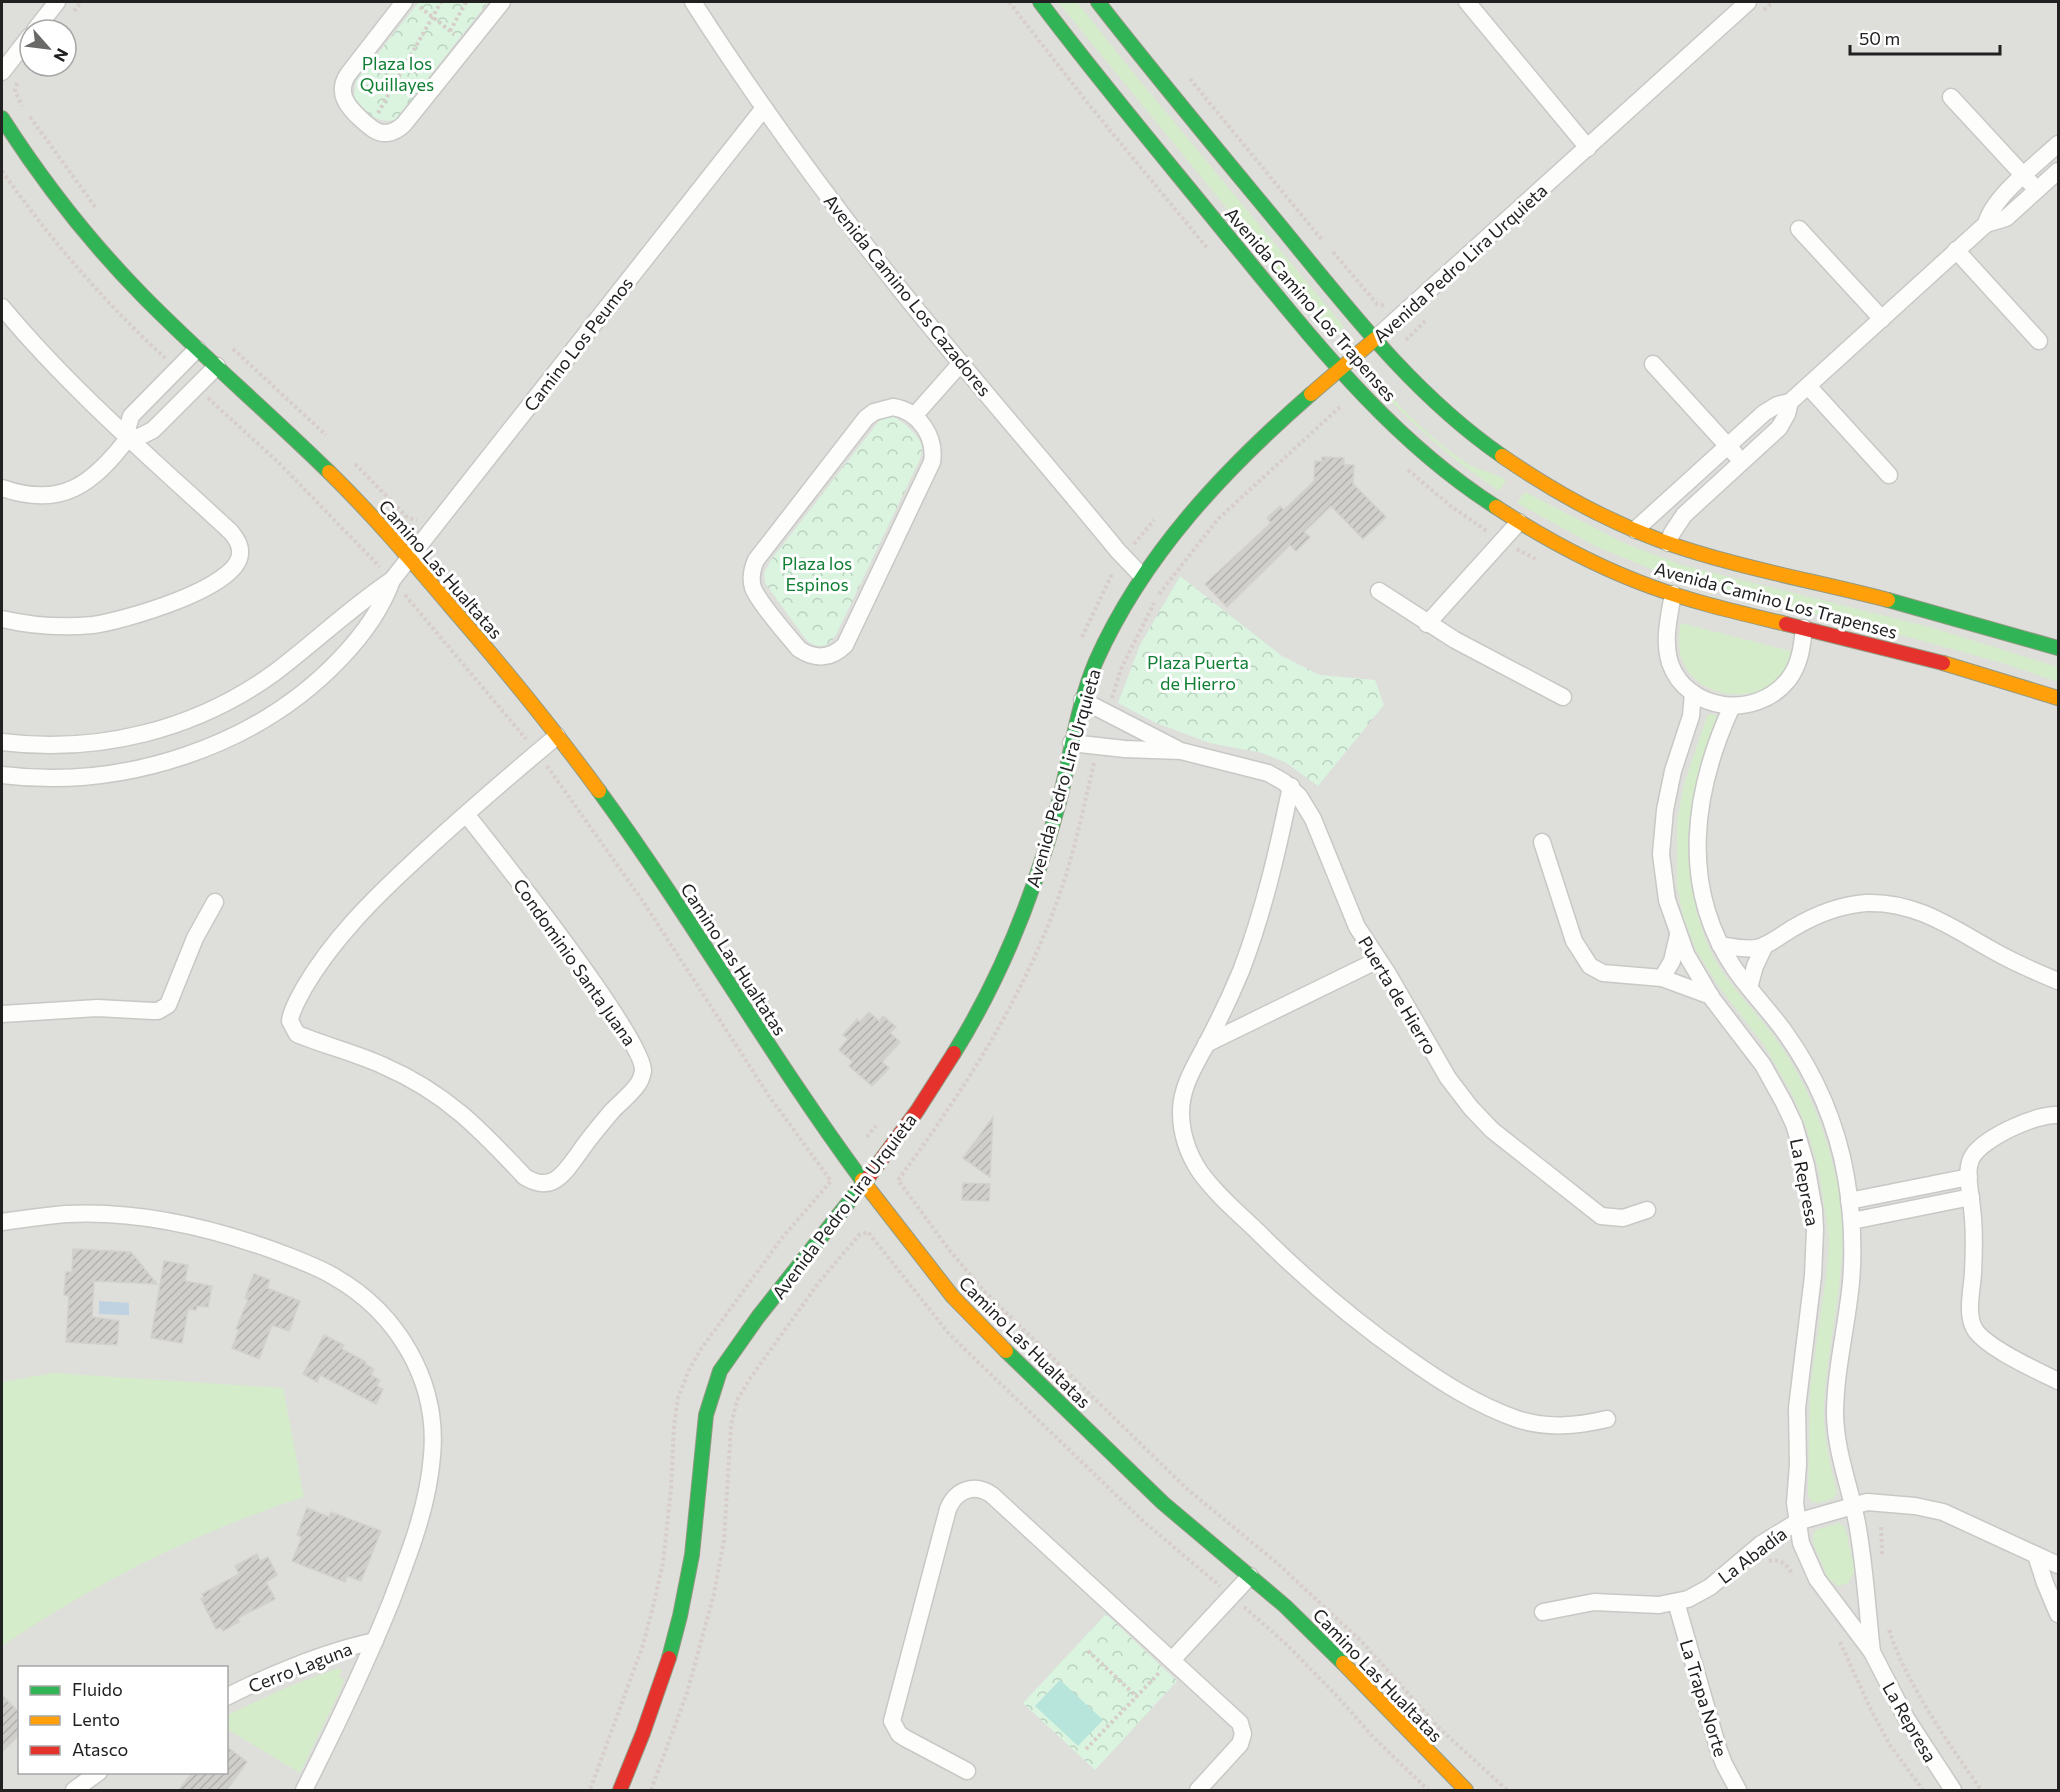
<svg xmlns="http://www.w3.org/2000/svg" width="2060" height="1792" font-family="Commissioner,sans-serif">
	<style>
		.residential { fill: #dededb; fill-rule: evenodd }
		.grass { fill: #d5eccb }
		.park { fill: url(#park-crowns) }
		.pitch { fill: #b7e5dc }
		.water { fill: #bfd2e1 }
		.building { fill: url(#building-hatch); stroke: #d2d1cc; stroke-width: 1.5 }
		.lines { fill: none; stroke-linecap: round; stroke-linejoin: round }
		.street-casing { stroke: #c8c8c6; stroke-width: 19 }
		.fast-casing { stroke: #929a82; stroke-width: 16 }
		.slow-casing { stroke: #929a82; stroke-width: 16 }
		.jam-casing { stroke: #929a82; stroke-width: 16 }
		.path { stroke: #d7ceca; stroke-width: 4; stroke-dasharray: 3 3; stroke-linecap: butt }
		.street { stroke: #fdfdfc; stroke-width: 16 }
		.fast { stroke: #30b455; stroke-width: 14 }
		.slow { stroke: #ff9f0a; stroke-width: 14 }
		.jam { stroke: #e5322d; stroke-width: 14 }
		.labels { text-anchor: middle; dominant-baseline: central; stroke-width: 6; stroke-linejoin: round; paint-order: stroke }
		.park-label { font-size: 18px; fill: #107f33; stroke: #fff }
		.street-label { font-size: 18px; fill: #212121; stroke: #fff }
	</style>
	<defs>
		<pattern id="park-crowns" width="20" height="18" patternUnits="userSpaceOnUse" patternTransform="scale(1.5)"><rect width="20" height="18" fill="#daf4e0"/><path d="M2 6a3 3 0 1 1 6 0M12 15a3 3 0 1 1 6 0" fill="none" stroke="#bbd1c0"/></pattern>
		<pattern id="building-hatch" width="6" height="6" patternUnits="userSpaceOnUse" patternTransform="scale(1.5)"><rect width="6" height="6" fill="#d0cfcb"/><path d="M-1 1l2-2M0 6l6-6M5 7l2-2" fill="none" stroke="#b2b1ae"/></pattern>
	</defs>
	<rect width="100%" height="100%" fill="#efefea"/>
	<!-- residential -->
	<path class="residential" d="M2,2H2058V1790H2ZM30,30H66V66H30ZM20,1668H226V1772H20Z"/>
	<!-- grass -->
	<g class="grass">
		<path d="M1058,2H1077L1131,70L1344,327L1332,337Z"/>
		<path d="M1375,379C1403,410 1433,441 1468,464C1480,471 1494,472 1506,480L1499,491C1452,460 1410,423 1372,381Z"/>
		<path d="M1525,492L1624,543L1682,565L1933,628L2058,667V682L2005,664L1916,639L1676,579L1597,547L1517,503Z"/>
		<path d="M1681,623L1791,651C1787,717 1661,708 1681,623Z"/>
		<path d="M1711,714L1716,715L1719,722C1709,748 1698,776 1692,804C1682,852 1692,914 1714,958C1728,983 1751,1007 1769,1030C1803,1073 1826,1128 1837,1182C1853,1254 1829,1330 1824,1402C1822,1433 1830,1462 1837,1492L1833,1499L1818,1503L1812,1502L1808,1496L1810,1389L1827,1269L1829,1238L1819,1171L1807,1129L1792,1094L1764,1045L1717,984L1696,950L1684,919L1677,887V822L1684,784L1707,716Z"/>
		<path d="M54,1373L283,1388L304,1497C196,1532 95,1583 2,1646V1382Z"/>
		<path d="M1839,1523L1845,1527L1855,1571L1848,1583L1838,1586L1828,1579L1814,1545L1813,1535L1816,1530Z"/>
		<path d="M339,1668L342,1671L339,1676L344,1680L341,1689L300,1773L227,1729V1715L290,1686Z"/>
	</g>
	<!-- park -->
	<g class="park">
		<path d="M419,2H488L395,120C374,124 368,111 354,98L356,81Z"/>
		<path d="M888,415C899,417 920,435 922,447C922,450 921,454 921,457L837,633C829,647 820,650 807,641L765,583L764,573L771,560L879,421Z"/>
		<path d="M1180,576L1282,656L1320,675L1375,680L1384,705L1318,786L1285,762L1262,753L1210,743L1154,722L1118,703L1140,645Z"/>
		<path d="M1106,1614L1177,1681L1095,1770L1023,1703Z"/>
	</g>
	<!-- pitch -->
	<path class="pitch" d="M1060,1680L1103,1720L1078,1746L1035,1706Z"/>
	<!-- water -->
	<path class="water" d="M99,1301L129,1303V1315L99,1314Z"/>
	<!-- building -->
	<g class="building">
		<path d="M1322,457L1344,458V465H1354L1353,484L1386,517L1363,539L1331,506L1304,532L1310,537L1296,551L1290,545L1227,607L1205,584L1271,523L1267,518L1280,506L1284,510L1314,481L1315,461L1322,462Z"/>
		<path d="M869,1012L879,1021L883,1016L896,1027L890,1033L900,1042L882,1062L889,1068L872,1086L849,1066L853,1062L839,1050L848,1039L843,1035L857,1019L860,1022Z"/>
		<path d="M993,1117L990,1177L963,1158Z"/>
		<path d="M963,1183L990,1184L989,1201L962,1200Z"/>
		<path d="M73,1249L131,1252L157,1284L94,1281L92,1317L119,1321L117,1345L66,1342L69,1296L64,1295L66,1272H72Z"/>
		<path d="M164,1261L188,1265L185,1281L212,1286L208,1307L197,1306L196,1310L188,1309L182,1343L151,1338Z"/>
		<path d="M254,1274L270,1280L267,1288L300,1301L289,1331L272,1325L259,1359L232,1348L239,1330L236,1329L248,1300L245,1298Z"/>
		<path d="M324,1335L344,1345L342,1349L366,1362L365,1364L374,1369L371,1375L380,1380L377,1386L383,1389L376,1404L320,1375L317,1382L303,1374Z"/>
		<path d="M307,1508L329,1517L331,1512L381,1531L361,1581L347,1576L345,1582L292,1561L302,1537L297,1535Z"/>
		<path d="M257,1554L260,1561L268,1557L277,1575L266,1582L275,1599L238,1618L239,1622L223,1631L221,1627L216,1629L201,1599L204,1598L202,1594L239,1574L235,1566Z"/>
		<path d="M2,1695L20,1713V1734L2,1752Z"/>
		<path d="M226,1746L247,1762L226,1791H178L192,1773H226Z"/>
	</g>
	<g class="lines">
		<!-- street casing -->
		<g class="street-casing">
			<g id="street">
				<path d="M404,2L349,73C335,92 347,107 363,121C370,127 377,134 387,133C394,132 399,129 404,124L502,2"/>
				<path d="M693,2C757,102 828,199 903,293C973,380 1047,464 1118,551L1141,575"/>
				<path d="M1467,2L1588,148"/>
				<path d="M35,30L57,2"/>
				<path d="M2,72L30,36"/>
				<path d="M1951,97L2037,190"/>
				<path d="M1986,224L2006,218L2058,171"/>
				<path d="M1799,229L1882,319"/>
				<path d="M1956,250L2039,341"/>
				<path d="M2,307C70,389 152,459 231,532C236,538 241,545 240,553C240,588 122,621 93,625C62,628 32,626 2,619"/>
				<path d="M1375,339L1748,2"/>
				<path d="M1653,364L1735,454"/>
				<path d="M1808,386L1889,475"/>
				<path d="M893,407C919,411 936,437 932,462L845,645C831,659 815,660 799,649C787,635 759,603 753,588C750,578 752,569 756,560L866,418L874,412Z"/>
				<path d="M914,416L961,363"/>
				<path d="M129,437H139L153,430L217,366"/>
				<path d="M2,488C62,509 93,484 129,437L127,430L131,416L197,349"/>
				<path d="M1635,530L1764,413L1777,405L1790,402L1986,224C1993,196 2037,164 2058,144"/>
				<path d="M1668,543L1672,533L1684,515L1779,428L1787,414L1790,402"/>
				<path d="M1379,591L1455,640L1563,697"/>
				<path d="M1673,594C1669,617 1663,640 1670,663C1687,712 1756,720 1788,680C1800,665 1802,647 1804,628"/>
				<path d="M1427,624L1519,522"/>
				<path d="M1693,693L1691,716L1673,771L1665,810L1661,854L1667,900L1686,954L1699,976L1711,997L1763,1065L1784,1103L1794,1124L1806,1165L1814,1210L1815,1230L1813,1276L1797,1408L1798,1465L1795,1503L1801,1543L1817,1579L1872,1652L1906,1718L1953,1790"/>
				<path d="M1082,700L1177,749"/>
				<path d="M1732,706C1693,791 1679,886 1734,968C1749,990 1768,1009 1784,1031C1815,1074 1837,1125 1846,1177C1852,1212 1854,1246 1851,1282C1847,1326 1835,1370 1835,1415C1836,1453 1850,1487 1857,1523C1865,1566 1867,1609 1872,1652"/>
				<path d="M2,742C98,754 195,730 274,673C314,643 350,608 392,580L764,108"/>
				<path d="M1071,743L1125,749L1181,751L1268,773L1284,782L1299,796L1313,819L1357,927L1388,974L1448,1078L1471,1108L1492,1130L1601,1216L1623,1218L1647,1210"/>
				<path d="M2,775C122,790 255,748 340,659C362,636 381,611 392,580"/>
				<path d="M1291,786C1278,849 1264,911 1241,971C1231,995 1220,1018 1208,1041C1196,1064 1181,1086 1181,1112C1181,1134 1188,1154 1200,1172C1216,1194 1237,1212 1257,1231C1303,1277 1353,1320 1406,1357C1441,1382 1477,1405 1517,1419C1547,1429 1577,1426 1607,1419"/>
				<path d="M466,814C493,848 646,1041 643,1071C642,1076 641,1080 638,1084C631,1094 621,1102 613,1110C601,1124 589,1138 579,1153C564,1173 553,1194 525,1177C480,1129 446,1093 384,1066C356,1053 326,1046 297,1034L290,1021C291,1010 299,998 304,988C332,940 372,900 412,863C459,819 508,777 557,736"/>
				<path d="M1542,842L1574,941L1590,966L1603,973L1662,978L1711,996"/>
				<path d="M1720,945C1732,947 1745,950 1757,948C1770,945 1781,935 1793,928C1815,915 1840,905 1866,903C1915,901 1951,927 1992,950C2013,962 2036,972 2058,981"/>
				<path d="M1662,978L1672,961L1678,935"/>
				<path d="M1749,988L1755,966L1765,945"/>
				<path d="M2,1014L97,1008L153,1011H158L168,1005L195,938L215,902"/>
				<path d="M1206,1044L1378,960"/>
				<path d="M2058,1115C2037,1113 1980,1139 1971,1159C1965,1174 1971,1193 1972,1209C1975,1230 1974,1252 1973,1273C1972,1290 1966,1312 1974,1328C1984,1347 2038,1371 2058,1381"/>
				<path d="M1849,1201L1969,1177"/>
				<path d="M1852,1221L1971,1197"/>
				<path d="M2,1222C23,1219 44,1216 66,1214C139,1210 210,1227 278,1252C296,1259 316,1266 333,1276C397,1312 439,1381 432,1456C428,1507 409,1554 391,1602C365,1666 335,1729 304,1790"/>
				<path d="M2036,1555L2045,1583L2058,1614"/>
				<path d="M1676,1602L1718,1748L1724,1764L1738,1790"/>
				<path d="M1543,1612L1594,1602L1659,1605L1688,1599L1710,1587L1761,1544L1797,1522L1867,1502L1915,1506L1943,1512L2058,1565"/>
				<path d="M1172,1660L1250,1576"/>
				<path d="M226,1697C274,1673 323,1652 375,1641"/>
				<path d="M967,1771L905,1738L899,1734L892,1721L948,1509C956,1489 975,1483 992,1495L1240,1723L1243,1734L1240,1744L1198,1790"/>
				<path d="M74,1790L99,1772"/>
			</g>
		</g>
		<!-- fast casing -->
		<g class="fast-casing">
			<g id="fast">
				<path d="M1040,2C1101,83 1167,161 1231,240C1311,337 1388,438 1496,507"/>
				<path d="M1098,2C1158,79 1220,153 1282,228C1349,310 1414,395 1502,456"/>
				<path d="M2,118C43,182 90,242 143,296C203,357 268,412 329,472"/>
				<path d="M1888,600L2058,648"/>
				<path d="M599,791C692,918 769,1054 862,1180"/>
				<path d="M954,1053C1002,976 1036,889 1059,802C1071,755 1077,706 1096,661C1144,554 1224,470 1311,394"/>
				<path d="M1006,1351L1163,1503L1285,1606L1343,1663"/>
				<path d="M669,1658L680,1616L692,1555L706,1415L720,1371L758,1317L867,1179"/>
			</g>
		</g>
		<!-- slow casing -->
		<g class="slow-casing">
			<g id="slow">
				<path d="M1311,394L1375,339"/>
				<path d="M1502,456C1551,490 1603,519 1659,540C1733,567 1811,580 1888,600"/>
				<path d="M329,472C372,514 412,561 451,607C503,667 553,728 599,791"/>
				<path d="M1496,507C1545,539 1597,567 1652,587C1696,603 1741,613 1786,624"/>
				<path d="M1943,663L2058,698"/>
				<path d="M862,1180L953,1297L1006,1351"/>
				<path d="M1343,1663L1466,1790"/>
			</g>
		</g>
		<!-- jam casing -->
		<g class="jam-casing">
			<g id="jam">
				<path d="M1786,624L1943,663"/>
				<path d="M867,1179L917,1111L954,1053"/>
				<path d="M620,1790L643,1733L669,1658"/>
			</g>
		</g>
		<!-- path -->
		<g class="path">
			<path d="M1009,2L1090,106L1208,249"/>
			<path d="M420,7L454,34"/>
			<path d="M1764,10L1773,2"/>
			<path d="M74,11L81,2"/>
			<path d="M450,31L466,2"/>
			<path d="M1190,79L1322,240"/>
			<path d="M17,83L15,91L22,106"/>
			<path d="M378,113L441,2"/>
			<path d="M30,117L96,208"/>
			<path d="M2,171C50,239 104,302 165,358"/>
			<path d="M1333,252L1377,304L1385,306"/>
			<path d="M1406,340L1425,321"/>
			<path d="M233,349L326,435"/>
			<path d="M208,398L279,463L380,567"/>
			<path d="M355,464L408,518L417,520"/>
			<path d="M1408,470L1452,507L1487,531"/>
			<path d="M1134,544L1154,520"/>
			<path d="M1517,549L1537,560"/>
			<path d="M1159,594L1218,519L1341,406"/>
			<path d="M405,595L526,739"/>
			<path d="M1082,637L1113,572"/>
			<path d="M1112,698L1121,669L1154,603"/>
			<path d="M1094,763C1085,801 1077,840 1065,878C1030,988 966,1088 898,1180L950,1251L984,1291L1186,1488L1277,1563L1362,1642L1440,1729L1507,1790"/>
			<path d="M547,766L642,900L769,1096L831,1181L782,1238L701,1349L689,1370L678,1398L674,1425L671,1489L663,1563L654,1603L643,1645L590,1790"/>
			<path d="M867,1137L876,1126"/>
			<path d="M1881,1527L1882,1554"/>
			<path d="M1769,1561C1781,1558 1788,1566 1793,1575"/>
			<path d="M1244,1607L1285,1643L1336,1695L1374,1738L1428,1790"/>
			<path d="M1889,1630C1906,1683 1949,1744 1981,1790"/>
			<path d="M1840,1642L1871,1710L1890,1745L1923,1790"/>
			<path d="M1088,1651L1137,1697"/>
			<path d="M1086,1749L1161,1671"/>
			<path d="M651,1790L687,1693L714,1594L724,1540L731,1426L737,1400L751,1377L820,1281L859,1235L868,1232L950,1335L1143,1521L1220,1586"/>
		</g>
		<!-- street -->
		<use href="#street" class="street"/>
		<!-- fast -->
		<use href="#fast" class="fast"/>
		<!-- slow -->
		<use href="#slow" class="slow"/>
		<!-- jam -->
		<use href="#jam" class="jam"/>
	</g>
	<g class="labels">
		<!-- park labels -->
		<g class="park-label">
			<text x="397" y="63">Plaza los<tspan x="397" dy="21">Quillayes</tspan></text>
			<text x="817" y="563">Plaza los<tspan x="817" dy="21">Espinos</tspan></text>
			<text x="1198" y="662">Plaza Puerta<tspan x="1198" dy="21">de Hierro</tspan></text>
		</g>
		<!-- street labels -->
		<g class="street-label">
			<text transform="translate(1460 263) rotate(-42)">Avenida Pedro Lira Urquieta</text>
			<text transform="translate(908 295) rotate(51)">Avenida Camino Los Cazadores</text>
			<text transform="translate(1311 304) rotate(49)">Avenida Camino Los Trapenses</text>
			<text transform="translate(578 344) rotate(-52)">Camino Los Peumos</text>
			<text transform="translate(441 569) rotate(49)">Camino Las Hualtatas</text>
			<text transform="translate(1776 600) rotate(15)">Avenida Camino Los Trapenses</text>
			<text transform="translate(1063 778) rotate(-74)">Avenida Pedro Lira Urquieta</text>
			<text transform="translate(734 959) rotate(57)">Camino Las Hualtatas</text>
			<text transform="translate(575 962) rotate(55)">Condominio Santa Juana</text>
			<text transform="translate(1398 995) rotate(59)">Puerta de Hierro</text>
			<text transform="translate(1805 1182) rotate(79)">La Represa</text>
			<text transform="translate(844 1206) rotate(-53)">Avenida Pedro Lira Urquieta</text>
			<text transform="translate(1025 1342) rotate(45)">Camino Las Hualtatas</text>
			<text transform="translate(1752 1555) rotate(-37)">La Abadía</text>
			<text transform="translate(300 1667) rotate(-21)">Cerro Laguna</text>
			<text transform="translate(1378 1675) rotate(46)">Camino Las Hualtatas</text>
			<text transform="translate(1704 1698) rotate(73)">La Trapa Norte</text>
			<text transform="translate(1910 1722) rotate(60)">La Represa</text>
		</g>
	</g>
	<!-- border -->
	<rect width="2060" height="1792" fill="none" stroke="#212121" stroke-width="6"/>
	<!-- legend -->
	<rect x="18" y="1666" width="210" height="108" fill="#ffffff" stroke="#a6a6a6" stroke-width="1.5"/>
	<rect x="30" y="1686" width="30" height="9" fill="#30b455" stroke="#a6a6a6" stroke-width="1.5"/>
	<text x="72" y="1696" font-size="18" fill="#212121">Fluido</text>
	<rect x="30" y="1716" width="30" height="9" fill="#ff9f0a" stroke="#a6a6a6" stroke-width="1.5"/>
	<text x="72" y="1726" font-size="18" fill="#212121">Lento</text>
	<rect x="30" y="1746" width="30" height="9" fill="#e5322d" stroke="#a6a6a6" stroke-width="1.5"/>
	<text x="72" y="1756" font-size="18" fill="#212121">Atasco</text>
	<!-- north arrow -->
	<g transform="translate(48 48) rotate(118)"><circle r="28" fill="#ffffff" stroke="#a6a6a6" stroke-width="1.5"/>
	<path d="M0-4.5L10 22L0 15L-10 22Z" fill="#696967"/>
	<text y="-9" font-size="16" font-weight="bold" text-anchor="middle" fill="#212121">N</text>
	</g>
	<!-- scale -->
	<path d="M1850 45v9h150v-9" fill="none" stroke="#212121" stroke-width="3"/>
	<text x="1859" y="45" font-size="18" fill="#212121" stroke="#ffffff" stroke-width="4.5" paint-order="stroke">50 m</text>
</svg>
